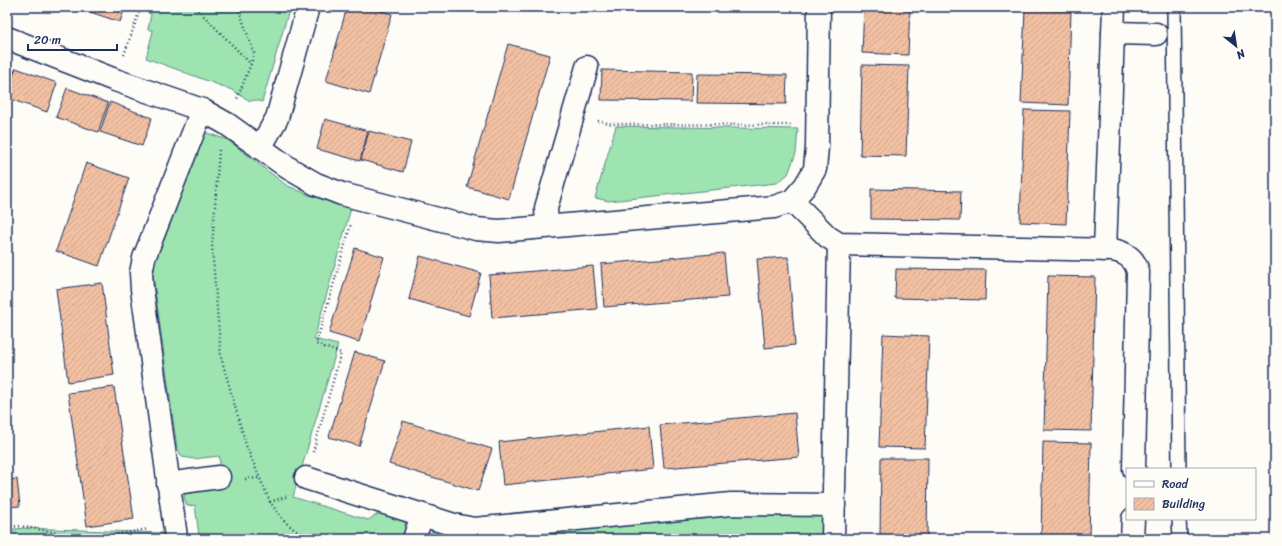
<svg xmlns="http://www.w3.org/2000/svg" width="1282" height="546" font-family="Sriracha,sans-serif">
	<style>
		.grass { fill: #9ee4b1; stroke: #5c8a88 }
		.building { fill: url(#building-hatch); stroke: #1b2f5e }
		.lines { fill: none; stroke-linecap: round; stroke-linejoin: round }
		.lane-casing { stroke: #1b2f5e; stroke-width: 16 }
		.street-casing { stroke: #1b2f5e; stroke-width: 25 }
		.path { stroke: #1b2f5e; stroke-width: 2.5; stroke-dasharray: 1 3; stroke-linecap: butt }
		.lane { stroke: #fdfcf7; stroke-width: 13 }
		.street { stroke: #fdfcf7; stroke-width: 22 }
	</style>
	<defs>
		<pattern id="building-hatch" width="6" height="6" patternUnits="userSpaceOnUse"><rect width="6" height="6" fill="#f2c0a2"/><path d="M-1 1l2-2M0 6l6-6M5 7l2-2" fill="none" stroke="#cfa58e"/></pattern>
	</defs>
	<rect width="100%" height="100%" fill="#fdfcf7"/>
	<filter id="ink" filterUnits="userSpaceOnUse"><feTurbulence type="fractalNoise" baseFrequency=".025" numOctaves="2"/><feDisplacementMap in="SourceGraphic" scale="8" xChannelSelector="R" yChannelSelector="G"/><feConvolveMatrix kernelMatrix="1 2 1 2 8 2 1 2 1" color-interpolation-filters="sRGB"/></filter>
	<g filter="url(#ink)">
		<!-- grass -->
		<g class="grass">
			<path d="M145,7H290L262,102L255,100L250,101L232,90L146,58L153,31L148,29L151,14L144,11Z"/>
			<path d="M616,126L798,129L796,153L788,174L777,183L609,201L595,198Z"/>
			<path d="M204,132L228,140L286,185L309,195L351,208L314,339L338,345L293,497L368,520L385,510C402,514 410,521 403,539H183L199,536L195,505L187,506L184,497L188,488L222,479L219,456L194,459L182,457L177,448L153,275L156,258Z"/>
			<path d="M728,511L821,516L824,523V539H425L431,532L439,528Z"/>
			<path d="M24,528L164,533L165,539H7V530Z"/>
		</g>
		<!-- building -->
		<g class="building">
			<path d="M91,7H125L120,22L90,12Z"/>
			<path d="M347,7H367L392,14L369,94L326,81Z"/>
			<path d="M864,7H910L908,55L862,53Z"/>
			<path d="M1025,9L1071,11L1068,105L1021,103Z"/>
			<path d="M508,44L550,55L509,199L467,187Z"/>
			<path d="M862,65L909,66L906,156L860,155Z"/>
			<path d="M7,67L14,70L7,89Z"/>
			<path d="M16,68L57,83L47,112L7,98V92Z"/>
			<path d="M602,70L692,72L691,101L601,100Z"/>
			<path d="M697,74L787,75L786,104L696,103Z"/>
			<path d="M67,88L108,103L98,132L56,117Z"/>
			<path d="M110,102L152,118L142,146L100,132Z"/>
			<path d="M1024,110L1070,111L1066,224L1020,222Z"/>
			<path d="M325,119L368,131L360,161L317,149Z"/>
			<path d="M369,131L411,142L403,172L361,160Z"/>
			<path d="M86,163L129,178L99,266L56,251Z"/>
			<path d="M871,189L961,191L960,220L871,219Z"/>
			<path d="M355,248L384,257L359,342L329,333Z"/>
			<path d="M724,253L728,297L604,307L601,264Z"/>
			<path d="M420,256L481,273L469,316L409,299Z"/>
			<path d="M788,257L795,345L765,348L757,259Z"/>
			<path d="M593,266L597,309L492,318L489,275Z"/>
			<path d="M896,269L986,270L985,300L895,298Z"/>
			<path d="M1048,276L1095,277L1091,431L1044,430Z"/>
			<path d="M102,283L114,375L68,382L56,289Z"/>
			<path d="M883,334L929,336L925,448L879,447Z"/>
			<path d="M355,352L385,361L359,446L329,437Z"/>
			<path d="M114,387L134,519L87,526L68,393Z"/>
			<path d="M795,413L799,457L664,468L660,425Z"/>
			<path d="M403,421L492,449L478,491L389,464Z"/>
			<path d="M649,426L653,469L503,485L499,442Z"/>
			<path d="M1043,442L1091,443L1089,539H1041Z"/>
			<path d="M881,458H928L927,539H880Z"/>
			<path d="M17,479L20,506L7,507V480Z"/>
		</g>
		<g class="lines">
			<!-- lane casing -->
			<g class="lane-casing">
				<g id="lane">
					<path d="M1174,7L1179,469"/>
					<path d="M1179,519L1180,539"/>
				</g>
			</g>
			<!-- street casing -->
			<g class="street-casing">
				<g id="street">
					<path d="M1113,33L1156,34"/>
					<path d="M7,38L115,80L202,110L227,124L290,169L316,184L342,194L476,229L499,231L774,207L792,201L805,186L815,169L817,147L819,7"/>
					<path d="M260,148L277,118L308,7"/>
					<path d="M792,201L828,237L839,244L1113,250C1127,253 1135,259 1138,272L1134,469"/>
					<path d="M547,226L546,208L587,67"/>
					<path d="M1105,250L1114,7"/>
					<path d="M306,478L454,525L474,529L731,504L834,505"/>
					<path d="M168,484L219,477"/>
					<path d="M176,537L142,289L141,273L144,258L202,110"/>
					<path d="M414,539L422,515"/>
					<path d="M833,539L839,244"/>
					<path d="M1132,539L1133,519"/>
				</g>
			</g>
			<!-- path -->
			<g class="path">
				<path d="M195,7L251,64L237,99"/>
				<path d="M238,7L254,53L251,64"/>
				<path d="M124,55L141,7"/>
				<path d="M598,121L612,124L791,125"/>
				<path d="M219,150L212,248L221,357L247,448L270,502L285,522L306,539"/>
				<path d="M313,452L341,353L316,344L351,224"/>
				<path d="M245,479L259,478"/>
				<path d="M270,502L288,496"/>
				<path d="M7,527L20,526L91,539L148,529"/>
			</g>
			<!-- lane -->
			<use href="#lane" class="lane"/>
			<!-- street -->
			<use href="#street" class="street"/>
		</g>
	</g>
	<!-- margin -->
	<rect width="1282" height="546" fill="none" stroke="#fdfcf7" stroke-width="24"/>
	<rect x="12" y="12" width="1258" height="522" fill="none" stroke="#1b2f5e" stroke-width="1.5" filter="url(#ink)"/>
	<!-- legend -->
	<rect x="1126" y="468" width="130" height="52" fill="#fdfcf7" stroke="#a3aaba"/>
	<rect x="1134" y="481" width="20" height="6" fill="#fdfcf7" stroke="#a3aaba"/>
	<text x="1162" y="488" font-size="12" fill="#1b2f5e">Road</text>
	<rect x="1134" y="498" width="20" height="12" fill="url(#building-hatch)" stroke="#a3aaba"/>
	<text x="1162" y="508" font-size="12" fill="#1b2f5e">Building</text>
	<!-- north arrow -->
	<g transform="translate(1236 46) rotate(150)" stroke="#fdfcf7" stroke-width="3" paint-order="stroke">
	<path d="M0-3L7 15L0 10L-7 15Z" fill="#1b2f5e"/>
	<text y="-6" font-size="11" font-weight="bold" text-anchor="middle" fill="#1b2f5e">N</text>
	</g>
	<!-- scale -->
	<path d="M28 44v6h89v-6" fill="none" stroke="#1b2f5e" stroke-width="2"/>
	<text x="34" y="44" font-size="12" fill="#1b2f5e" stroke="#fdfcf7" stroke-width="3" paint-order="stroke">20 m</text>
</svg>
